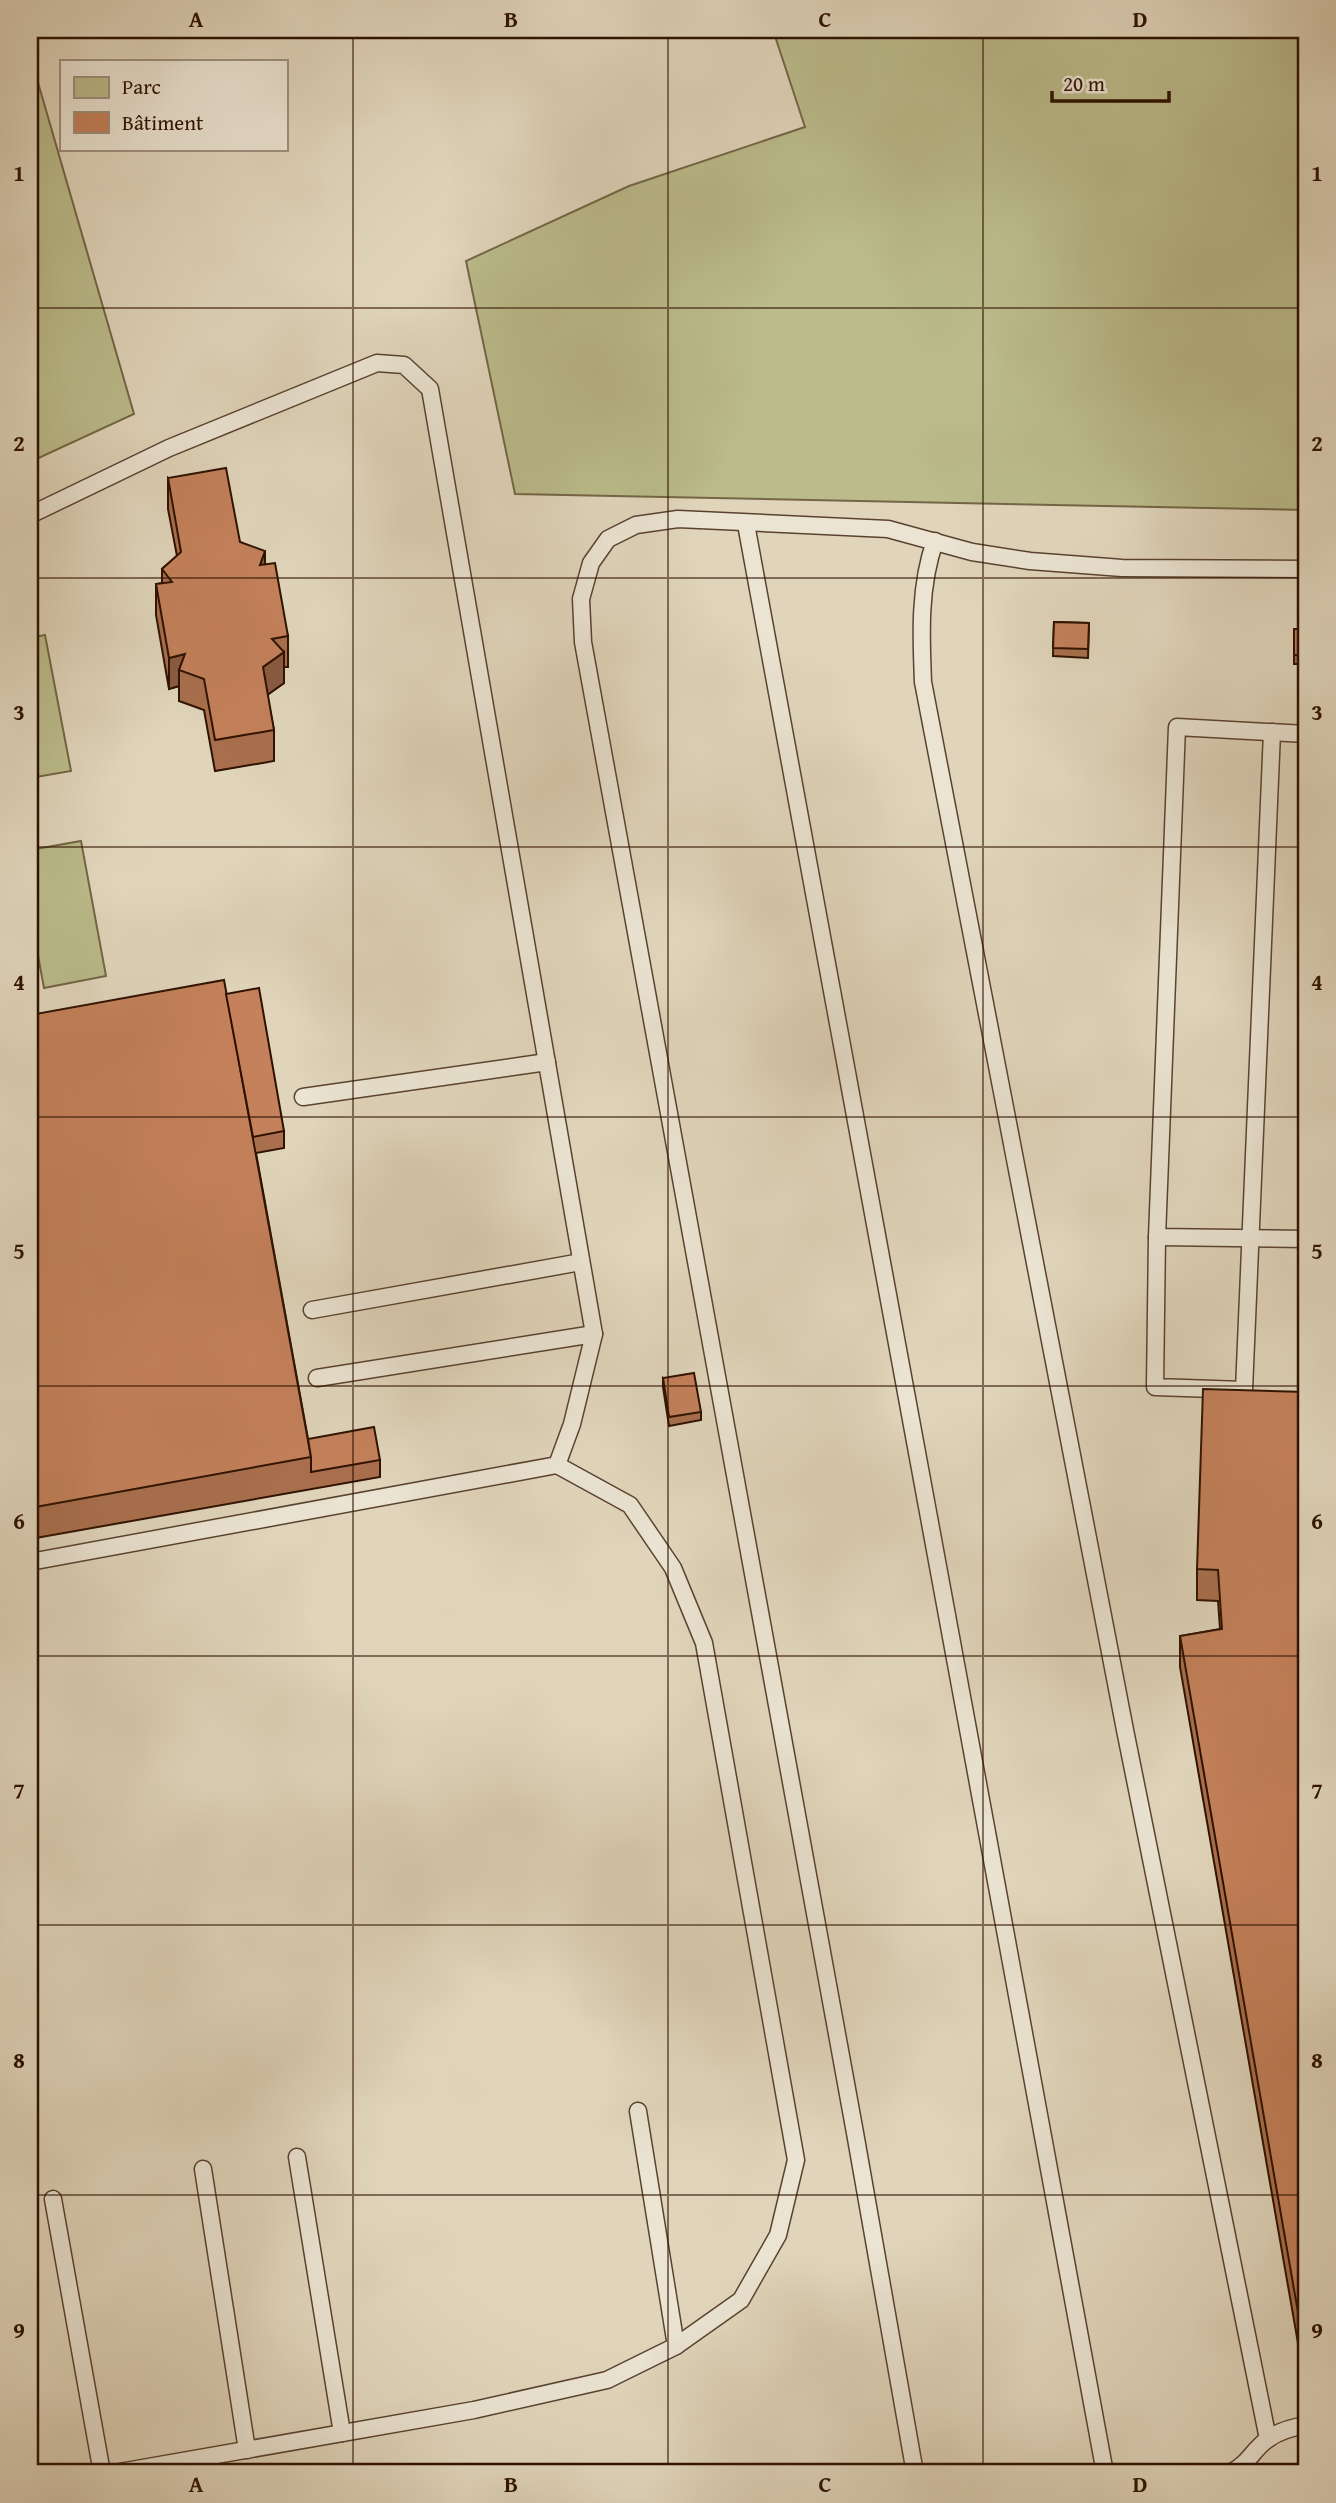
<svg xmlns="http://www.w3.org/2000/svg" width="1336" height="2503" font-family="'Gentium Book Plus',serif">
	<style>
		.green { fill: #bbbb8b; stroke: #746646; stroke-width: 2 }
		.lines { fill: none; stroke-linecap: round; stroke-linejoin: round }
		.lane-casing { stroke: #5a422f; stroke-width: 19 }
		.lane { stroke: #ebe4d3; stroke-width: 16 }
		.wall { fill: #a96f4e; stroke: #2e1100; stroke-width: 2 }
		.shaded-wall { fill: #895a40; stroke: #2e1100; stroke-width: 2 }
		.building { fill: #c4815b; stroke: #2e1100; stroke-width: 2 }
		.grid { fill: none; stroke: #2e1100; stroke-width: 2; stroke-opacity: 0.55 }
		.neatline { fill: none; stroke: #2e1100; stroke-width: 2.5 }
		.grid-label { font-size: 23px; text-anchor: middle; font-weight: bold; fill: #2e1100 }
	</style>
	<rect width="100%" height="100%" fill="#e0d5bb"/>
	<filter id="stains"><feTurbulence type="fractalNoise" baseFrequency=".00286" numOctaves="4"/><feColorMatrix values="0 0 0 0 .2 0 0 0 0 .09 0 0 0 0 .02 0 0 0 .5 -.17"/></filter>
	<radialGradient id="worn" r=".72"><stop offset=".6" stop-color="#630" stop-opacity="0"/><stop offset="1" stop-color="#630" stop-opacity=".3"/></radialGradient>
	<!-- green -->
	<g class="green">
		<path d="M773,30H1306V510L515,494L466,261L629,186L805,127Z"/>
		<path d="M30,55L134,414L30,462Z"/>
		<path d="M45,635L71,771L30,778V638Z"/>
		<path d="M81,841L106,976L44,988L30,912V850Z"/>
	</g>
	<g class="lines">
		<!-- lane casing -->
		<g class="lane-casing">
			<g id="lane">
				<path d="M30,515L169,448L377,363L404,365L430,389L594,1334L572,1424L557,1465L30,1562"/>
				<path d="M746,524L1105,2473"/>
				<path d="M935,541C919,586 921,635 923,682L1125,1730L1268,2439"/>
				<path d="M1306,734L1177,727L1157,1237L1306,1239"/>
				<path d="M303,1097L547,1062"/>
				<path d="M1157,1237L1155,1387L1244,1390L1272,732"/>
				<path d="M312,1310L581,1262"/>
				<path d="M317,1378L594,1334"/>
				<path d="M557,1465L630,1505L673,1568L704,1643L796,2160L778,2235L741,2300L676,2346"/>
				<path d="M297,2157L342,2433"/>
				<path d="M203,2169L247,2450"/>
				<path d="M53,2199L102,2473"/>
				<path d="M114,2473L474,2410L607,2380L676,2346L638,2111"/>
				<path d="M915,2473C809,1862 693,1253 583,642L581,599L591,563L608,539L636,525L678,519L888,529L972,552L1030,561L1122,568L1306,569"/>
				<path d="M1230,2473C1251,2462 1252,2450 1268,2439C1279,2431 1294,2427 1306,2425"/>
			</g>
		</g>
		<!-- lane -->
		<use href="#lane" class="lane"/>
	</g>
	<!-- wall -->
	<g class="wall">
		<path d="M168,478L265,564L288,636V667H284V683L267,695L274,730V761L215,771L204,710L179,701V686L169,689L156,615V584L162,583V569L177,556L168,509Z"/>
		<path d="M1054,622L1089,623L1088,658L1053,656Z"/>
		<rect x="1294" y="629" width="12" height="35"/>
		<path d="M226,994L284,1131V1148L256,1153L308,1439L380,1460V1477L30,1539V1015Z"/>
		<path d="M663,1378L701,1412V1420L669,1426L663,1387Z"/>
		<path d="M1306,1392V2389L1180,1667V1636L1220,1629L1218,1601L1197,1600V1569Z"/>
	</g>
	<!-- shaded-wall -->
	<g class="shaded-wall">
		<path d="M265,551V582L260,565Z"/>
		<path d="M284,652V683L263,698V667Z"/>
		<path d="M185,654L179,670V686L169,689V658Z"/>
	</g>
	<!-- building -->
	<g class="building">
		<path d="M226,468L240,542L265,551L260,565L275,563L288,636L272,639L284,652L263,667L274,730L215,740L204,679L179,670L185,654L169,658L156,584L172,582L162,569L181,552L168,478Z"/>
		<path d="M1054,622L1089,623L1088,649L1053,648Z"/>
		<rect x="1294" y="629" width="12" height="26"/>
		<path d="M224,980L311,1457L30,1508V1015Z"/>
		<path d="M259,988L284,1131L253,1137L226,994Z"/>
		<path d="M694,1373L701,1412L669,1417L663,1378Z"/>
		<path d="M1203,1389L1306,1392V2358L1180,1636L1222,1629L1218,1570L1197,1569Z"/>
		<path d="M374,1427L380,1460L311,1472V1457L308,1439Z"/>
		<path d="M558,2470L559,2473H542Z"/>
	</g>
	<!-- grid -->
	<path class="grid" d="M353,30V2473M668,30V2473M983,30V2473M30,308H1306M30,578H1306M30,847H1306M30,1117H1306M30,1386H1306M30,1656H1306M30,1925H1306M30,2195H1306"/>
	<!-- margin -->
	<rect width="1336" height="2503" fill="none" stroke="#e0d5bb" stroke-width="77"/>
	<!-- legend -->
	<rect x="60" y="60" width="228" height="91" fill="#ebe4d3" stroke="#9f907f" stroke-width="2"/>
	<rect x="74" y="77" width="35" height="21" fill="#bbbb8b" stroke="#9f907f" stroke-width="2"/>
	<text x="122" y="94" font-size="21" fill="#2e1100">Parc</text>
	<rect x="74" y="112" width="35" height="21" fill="#c4815b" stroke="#9f907f" stroke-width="2"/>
	<text x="122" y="130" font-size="21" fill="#2e1100">Bâtiment</text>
	<!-- scale -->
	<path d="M1052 91v10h117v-10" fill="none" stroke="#2e1100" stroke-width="3.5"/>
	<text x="1063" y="91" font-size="21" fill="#2e1100" stroke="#ebe4d3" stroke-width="5" paint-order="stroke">20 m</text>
	<rect x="38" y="38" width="1260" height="2426" class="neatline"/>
	<g class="grid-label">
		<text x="196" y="27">A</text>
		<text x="511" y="27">B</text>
		<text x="825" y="27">C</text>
		<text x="1140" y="27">D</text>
		<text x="19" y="181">1</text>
		<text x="1317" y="181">1</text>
		<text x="19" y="451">2</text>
		<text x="1317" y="451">2</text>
		<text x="19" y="720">3</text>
		<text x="1317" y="720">3</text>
		<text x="19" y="990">4</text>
		<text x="1317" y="990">4</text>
		<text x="19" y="1259">5</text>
		<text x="1317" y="1259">5</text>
		<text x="19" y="1529">6</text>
		<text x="1317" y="1529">6</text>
		<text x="19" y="1799">7</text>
		<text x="1317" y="1799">7</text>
		<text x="19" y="2068">8</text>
		<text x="1317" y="2068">8</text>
		<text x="19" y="2338">9</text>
		<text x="1317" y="2338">9</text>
		<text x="196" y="2492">A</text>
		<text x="511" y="2492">B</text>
		<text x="825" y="2492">C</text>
		<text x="1140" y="2492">D</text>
	</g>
	<rect width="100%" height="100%" filter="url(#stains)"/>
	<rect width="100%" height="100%" fill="url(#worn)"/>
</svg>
